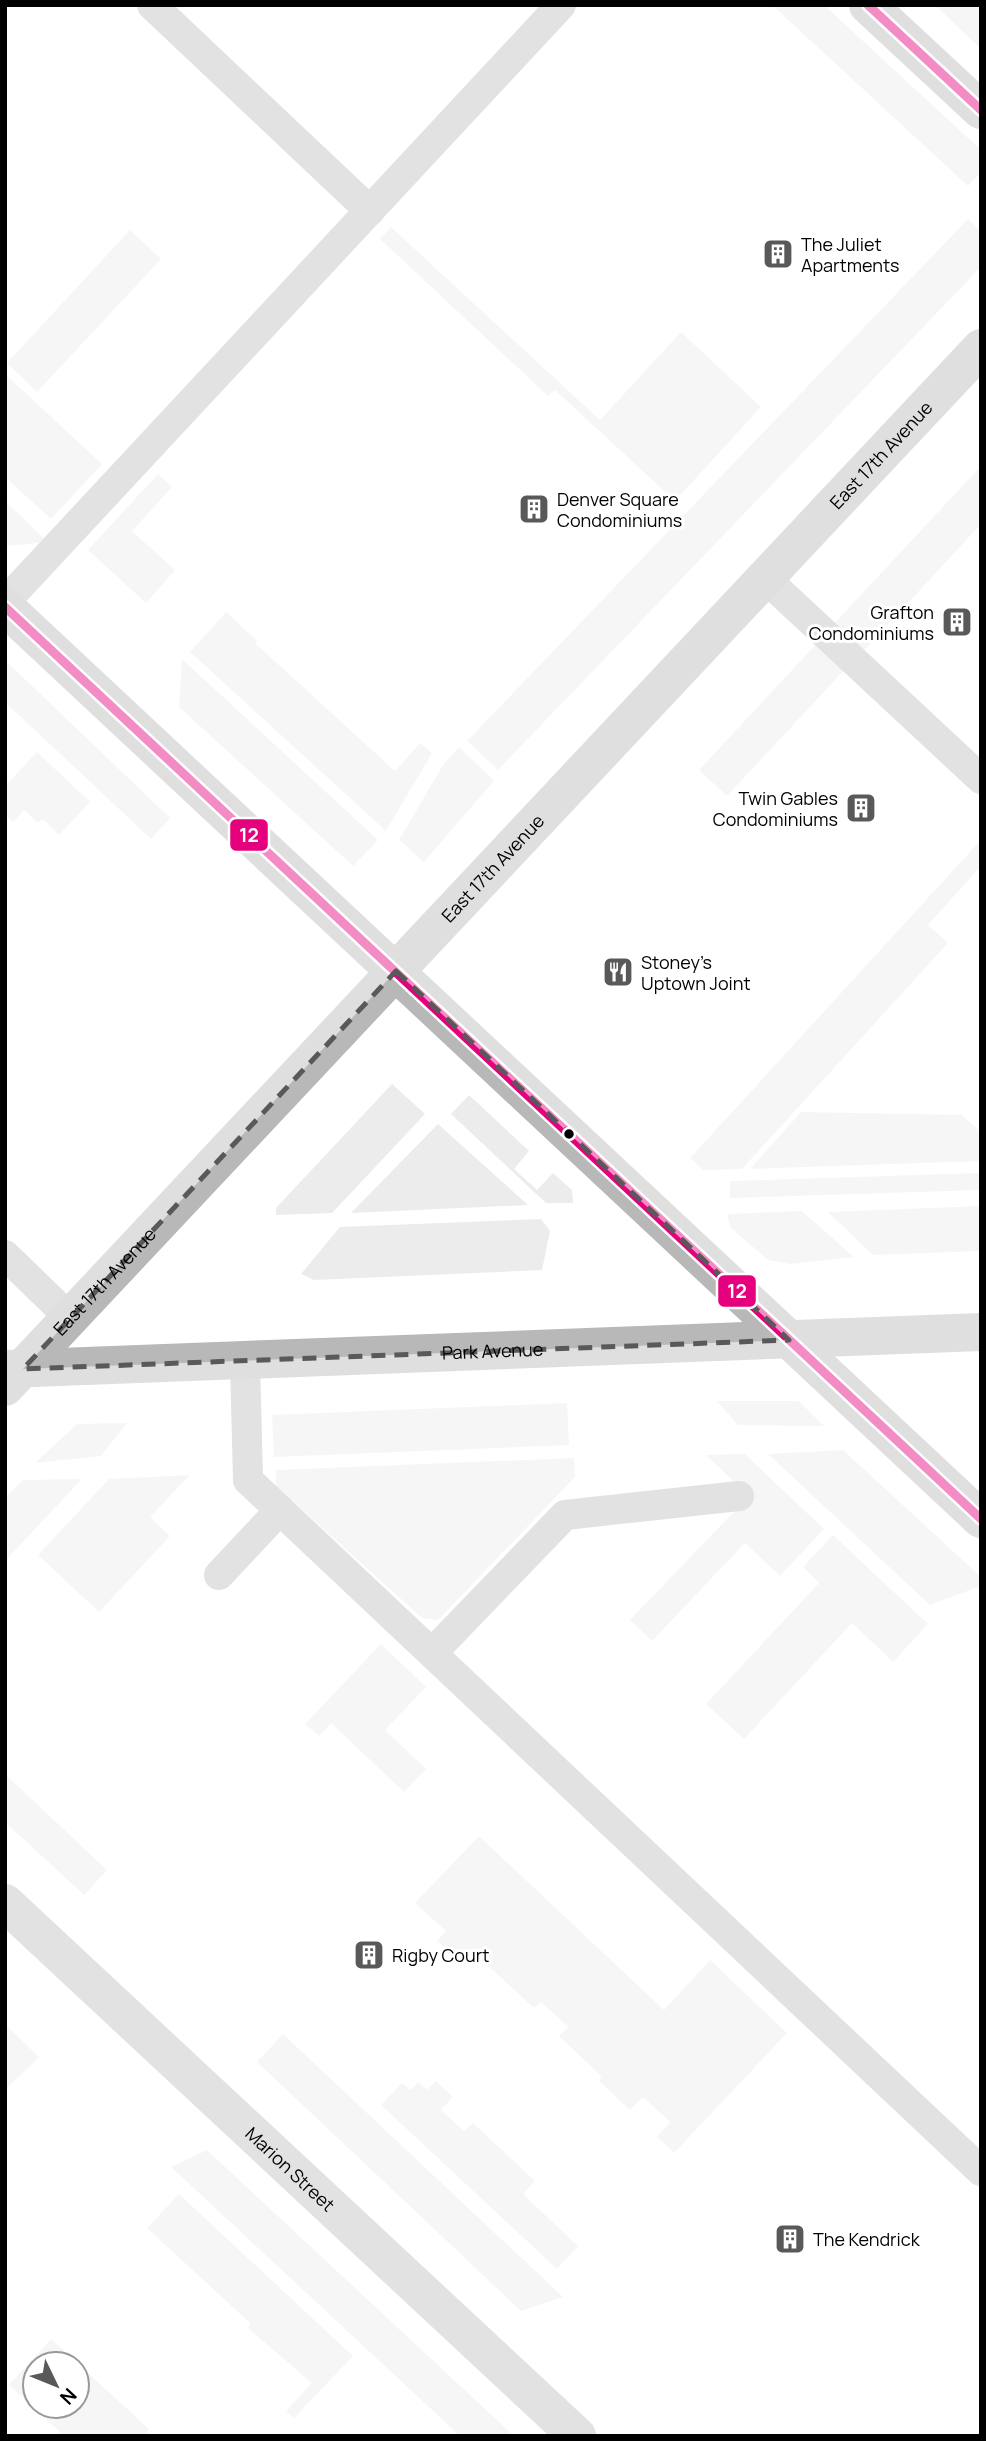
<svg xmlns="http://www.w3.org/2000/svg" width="986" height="2441" font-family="Manrope,sans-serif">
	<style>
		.green { fill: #ececec; fill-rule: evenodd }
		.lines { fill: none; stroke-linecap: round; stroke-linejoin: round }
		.lane { stroke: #bebebe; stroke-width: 30 }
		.street { stroke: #bebebe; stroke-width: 38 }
		.secondary { stroke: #b8b8b8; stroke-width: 38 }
		.bus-1-casing { stroke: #fff; stroke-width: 14 }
		.bus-1 { stroke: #e5007d; stroke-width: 9 }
		.marked { fill: none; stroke: #595959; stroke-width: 5; stroke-dasharray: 14 9; stroke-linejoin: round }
		.bus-dot { fill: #000; stroke: #fff; stroke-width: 2.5 }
		.labels { text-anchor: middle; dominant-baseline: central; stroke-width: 6; stroke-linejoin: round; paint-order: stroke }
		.poi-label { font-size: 18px; fill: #000; stroke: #fff; text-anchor: start }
		.street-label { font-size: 18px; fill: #000; stroke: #fff }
		.line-badge { stroke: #fff; stroke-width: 2.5 }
		.badge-label { font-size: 19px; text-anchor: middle; font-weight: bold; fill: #fff }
	</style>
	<rect width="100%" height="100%" fill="#fff"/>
	<!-- green -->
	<g class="green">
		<path d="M772,5H824L981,150V172L968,186Z"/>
		<path d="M935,5H981V49Z"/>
		<path d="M968,219L981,231V267L498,770L467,741Z"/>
		<path d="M391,227L600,420L681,332L761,407L675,501L555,390L548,396L380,239Z"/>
		<path d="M130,230L161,259L37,392L7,363Z"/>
		<path d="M5,374L102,464L51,519L5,477Z"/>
		<path d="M981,466V524L859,656L830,628Z"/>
		<path d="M158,474L172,487L132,531L175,570L146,603L88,550Z"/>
		<path d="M5,501L48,542L5,546Z"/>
		<path d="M226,612L257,641L256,644L395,771L420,743L432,753L386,831L190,652Z"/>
		<path d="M820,640L848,666L727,796L699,770Z"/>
		<path d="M182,659L378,840L353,866L179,707Z"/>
		<path d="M5,660L170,818L151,839L5,702Z"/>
		<path d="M459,747L494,781L424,862L399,840L443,765Z"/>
		<path d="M37,752L90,802L59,835L43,819L38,823L24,810L13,822L5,814V786Z"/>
		<path d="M981,840V866L928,925L948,943L742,1169L703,1170L690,1158Z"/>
		<path d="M392,1084L425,1114L332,1213L276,1215V1208Z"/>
		<path d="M469,1095L529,1151L514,1169L537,1190L553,1173L572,1190L573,1203H546L451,1114Z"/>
		<path d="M801,1112L962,1115L981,1132V1161L750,1169Z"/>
		<path d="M438,1124L528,1205L351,1213Z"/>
		<path d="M981,1173V1190L730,1198V1181Z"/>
		<path d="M981,1206V1251L873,1255L828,1212Z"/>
		<path d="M802,1211L854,1257L791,1264L768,1260L730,1227L727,1214Z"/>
		<path d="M541,1219L550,1231L542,1270L314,1280L301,1274L340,1227Z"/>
		<path d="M717,1401H799L824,1426L738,1425Z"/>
		<path d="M567,1403L569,1445L274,1457L272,1415Z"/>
		<path d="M127,1423L101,1456L35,1463L77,1424Z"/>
		<path d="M843,1450L981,1577V1586L930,1605L768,1454Z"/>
		<path d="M745,1454L824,1529L780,1576L745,1543L652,1641L630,1620L749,1496L706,1455Z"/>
		<path d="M574,1458L575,1477L438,1620L422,1618L276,1486V1470Z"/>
		<path d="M190,1475L150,1517L170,1536L99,1612L38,1555L109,1479Z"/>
		<path d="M82,1479L5,1561V1498L23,1480Z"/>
		<path d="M833,1535L928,1624L893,1662L852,1623L744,1739L706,1704L819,1583L803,1567Z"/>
		<path d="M381,1644L426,1687L385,1730L426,1769L404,1792L331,1723L319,1736L305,1724Z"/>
		<path d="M5,1774L107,1870L84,1895L5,1822Z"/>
		<path d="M479,1836L664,2010L710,1960L787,2033L674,2153L657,2137L670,2122L643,2097L630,2110L599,2081L602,2077L559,2036L568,2027L541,2002L534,2008L475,1954L464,1965L437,1941L446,1931L415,1903Z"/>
		<path d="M5,2024L39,2057L5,2090Z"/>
		<path d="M283,2034L563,2297L521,2311L257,2062Z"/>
		<path d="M436,2081L453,2097L441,2110L464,2131L473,2123L535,2181L523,2194L578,2246L557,2269L381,2105L402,2083L411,2090L418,2082L427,2090Z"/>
		<path d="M207,2150L514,2436H460L171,2167Z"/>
		<path d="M179,2194L353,2356L294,2418L286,2411L312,2383L248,2328L251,2324L147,2228Z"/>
		<path d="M51,2339L149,2429L147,2432L151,2436H57L60,2432L9,2385ZM35,2364H77V2406H35Z"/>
	</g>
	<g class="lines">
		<!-- lane -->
		<g class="lane">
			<path d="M152,5L370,211"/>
			<path d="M765,578L981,779"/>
			<path d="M5,602L561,5"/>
			<path d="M5,1255L70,1318"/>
			<path d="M245,1361L248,1480L981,2171"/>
			<path d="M219,1575L280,1510"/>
			<path d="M432,1653L565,1515L739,1496"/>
		</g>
		<!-- street -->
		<path class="street" id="s1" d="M5,1903L577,2436"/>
		<!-- secondary -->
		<g class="secondary">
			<path d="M868,5L981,110"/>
			<path d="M5,607L981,1519"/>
			<path id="s2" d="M7,1369L981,1332"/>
			<path id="s3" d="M5,1387L981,348"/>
		</g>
		<!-- bus-1 casing -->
		<g class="bus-1-casing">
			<g id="bus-1">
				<path d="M868,5L981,110"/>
				<path d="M5,607L981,1519"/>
			</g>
		</g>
		<!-- bus-1 -->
		<use href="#bus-1" class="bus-1"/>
	</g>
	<!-- marked area -->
	<path d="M0 0H986V2441H0ZM396,971L789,1340L23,1369Z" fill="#fff" fill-opacity=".55" fill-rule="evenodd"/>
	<path class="marked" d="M396,971L789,1340L23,1369Z"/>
	<!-- icons -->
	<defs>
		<g id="building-square" transform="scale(1.575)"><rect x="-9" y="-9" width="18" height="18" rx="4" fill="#595959" stroke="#fff"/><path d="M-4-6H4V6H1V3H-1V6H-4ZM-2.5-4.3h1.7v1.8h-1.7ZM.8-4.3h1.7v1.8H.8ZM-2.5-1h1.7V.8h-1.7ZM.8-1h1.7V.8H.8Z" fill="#fff"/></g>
		<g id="restaurant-square" transform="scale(1.575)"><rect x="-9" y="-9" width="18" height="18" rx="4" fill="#595959" stroke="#fff"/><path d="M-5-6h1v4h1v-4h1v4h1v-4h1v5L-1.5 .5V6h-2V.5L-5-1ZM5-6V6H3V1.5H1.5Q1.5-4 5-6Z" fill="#fff"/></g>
	</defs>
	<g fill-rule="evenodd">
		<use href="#building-square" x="778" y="254"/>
		<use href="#building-square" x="534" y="509"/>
		<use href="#building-square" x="957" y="622"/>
		<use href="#building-square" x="861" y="808"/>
		<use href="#restaurant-square" x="618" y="972"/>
		<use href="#building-square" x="369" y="1955"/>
		<use href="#building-square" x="790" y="2239"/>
	</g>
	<!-- markers -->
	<circle class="bus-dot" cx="569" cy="1134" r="6"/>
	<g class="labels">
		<!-- poi labels -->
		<g class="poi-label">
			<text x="801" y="244">The Juliet<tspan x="801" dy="21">Apartments</tspan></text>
			<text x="557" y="499">Denver Square<tspan x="557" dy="21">Condominiums</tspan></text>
			<text x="934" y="612" text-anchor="end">Grafton<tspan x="934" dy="21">Condominiums</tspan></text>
			<text x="838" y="798" text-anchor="end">Twin Gables<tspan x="838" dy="21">Condominiums</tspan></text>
			<text x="641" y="962">Stoney’s<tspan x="641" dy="21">Uptown Joint</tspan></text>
			<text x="392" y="1955">Rigby Court</text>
			<text x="813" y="2239">The Kendrick</text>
		</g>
		<!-- street labels -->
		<g class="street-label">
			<text stroke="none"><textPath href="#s3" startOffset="1279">East 17th Avenue</textPath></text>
			<text stroke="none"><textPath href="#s3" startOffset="712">East 17th Avenue</textPath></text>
			<text stroke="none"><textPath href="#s3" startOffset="145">East 17th Avenue</textPath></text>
			<text stroke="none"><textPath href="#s2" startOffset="486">Park Avenue</textPath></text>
			<text stroke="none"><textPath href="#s1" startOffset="390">Marion Street</textPath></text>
		</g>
	</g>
	<g class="line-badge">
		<rect x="229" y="818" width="40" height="34" rx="7" fill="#e5007d"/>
		<rect x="717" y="1274" width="40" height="34" rx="7" fill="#e5007d"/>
	</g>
	<g class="badge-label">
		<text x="249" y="842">12</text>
		<text x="737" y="1298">12</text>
	</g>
	<!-- border -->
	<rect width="986" height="2441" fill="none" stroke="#000000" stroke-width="14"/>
	<!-- north arrow -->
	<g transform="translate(56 2385) rotate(133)"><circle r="33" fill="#ffffff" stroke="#999999" stroke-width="2"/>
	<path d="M0-5L12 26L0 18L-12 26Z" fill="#595959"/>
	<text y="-10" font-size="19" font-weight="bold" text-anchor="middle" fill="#000000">N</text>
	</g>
</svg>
